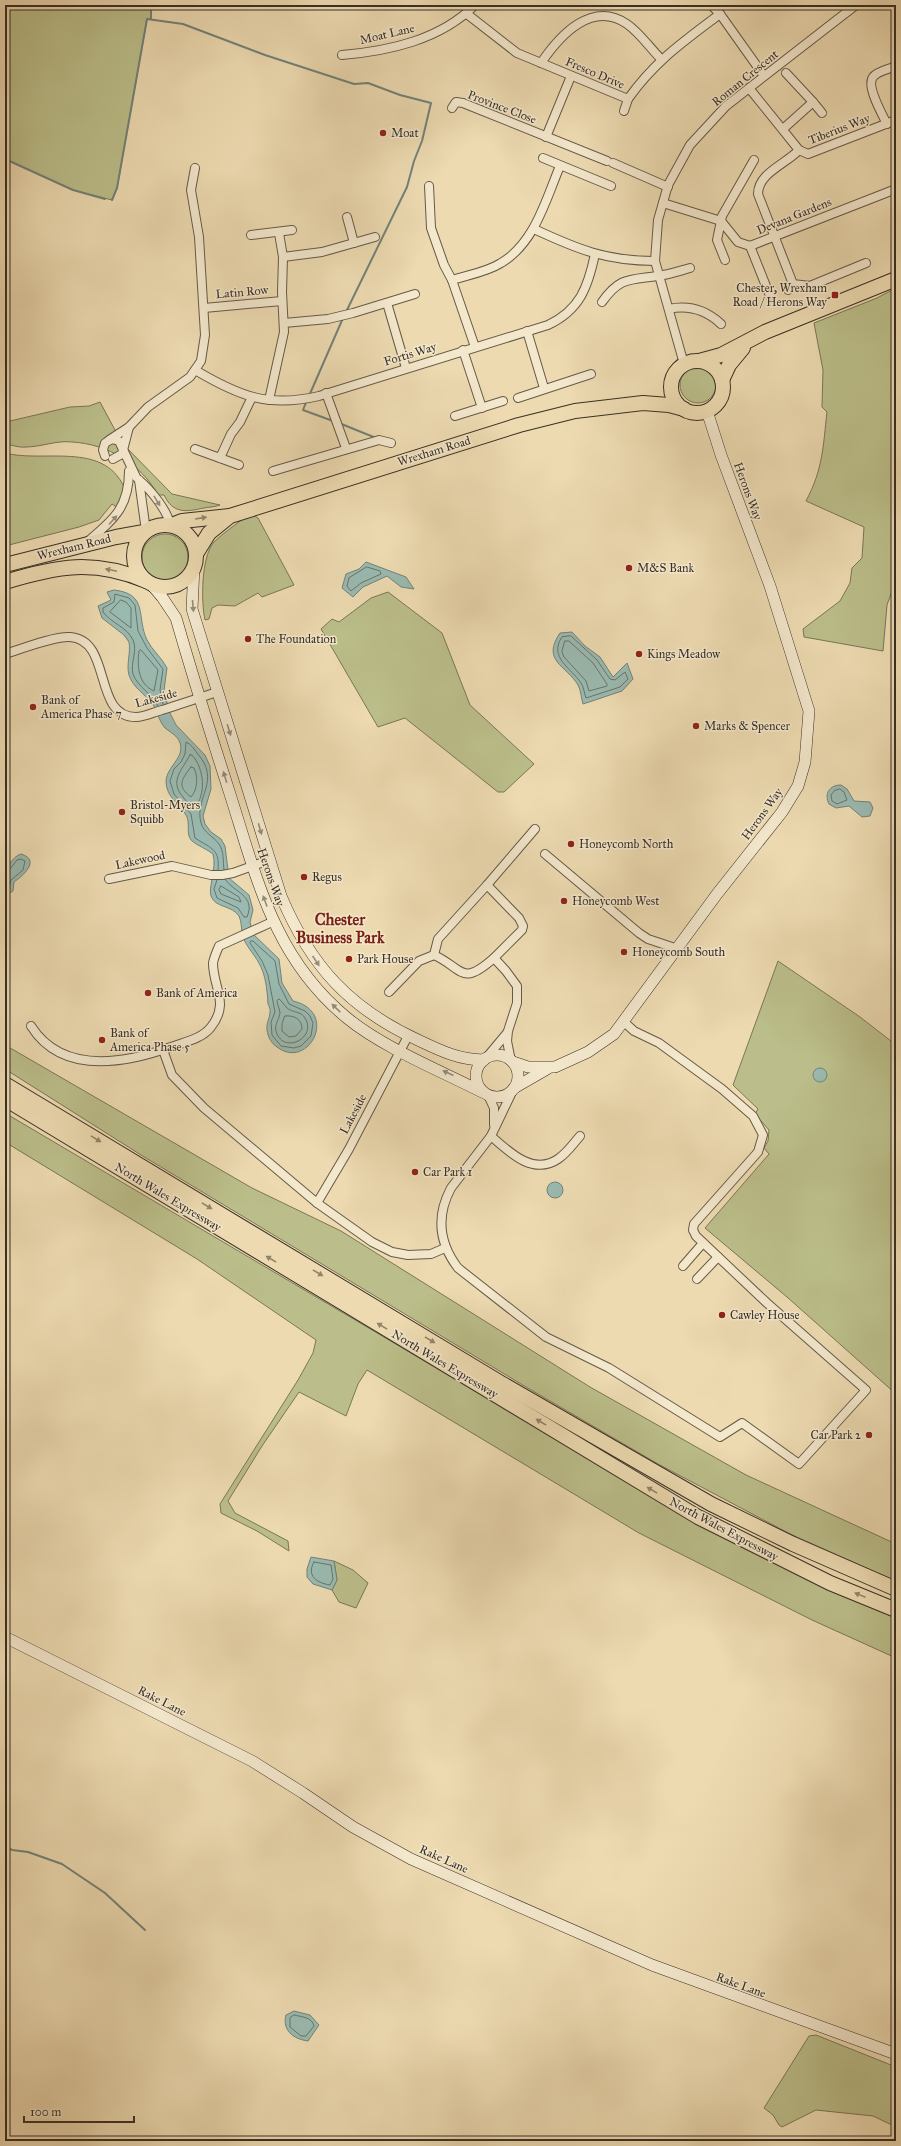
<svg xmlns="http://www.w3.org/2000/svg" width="901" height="2146" font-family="'IM FELL Great Primer',serif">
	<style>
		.green { fill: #bbbe8a; stroke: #7a7658 }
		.water { fill: #9abab1; stroke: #738279 }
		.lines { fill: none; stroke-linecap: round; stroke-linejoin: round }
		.shore { stroke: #69746b; stroke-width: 1 }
		.stream { stroke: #738279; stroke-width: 2 }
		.street-casing { stroke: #655a48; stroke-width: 10 }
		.secondary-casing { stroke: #382f25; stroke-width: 12 }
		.highway-casing { stroke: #382f25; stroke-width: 16 }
		.street { stroke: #f3e7cc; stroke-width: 8 }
		.secondary { stroke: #f3e7cc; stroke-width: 11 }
		.highway { stroke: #eddab1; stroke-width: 14 }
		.oneway { fill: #968b78 }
		.oneway2 { fill: #92846b }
		.poi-dot { fill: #8f2418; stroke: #f3e7cc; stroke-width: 1.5 }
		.labels { text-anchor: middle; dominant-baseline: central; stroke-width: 3; stroke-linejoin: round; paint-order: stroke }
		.street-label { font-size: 12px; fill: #382f25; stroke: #f3e7cc }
		.poi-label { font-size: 12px; fill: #382f25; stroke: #f3e7cc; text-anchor: start }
		.district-label { font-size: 16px; font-weight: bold; fill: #7a1f14; stroke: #f3e7cc }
	</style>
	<rect width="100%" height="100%" fill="#eddab1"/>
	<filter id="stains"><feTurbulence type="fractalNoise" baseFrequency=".005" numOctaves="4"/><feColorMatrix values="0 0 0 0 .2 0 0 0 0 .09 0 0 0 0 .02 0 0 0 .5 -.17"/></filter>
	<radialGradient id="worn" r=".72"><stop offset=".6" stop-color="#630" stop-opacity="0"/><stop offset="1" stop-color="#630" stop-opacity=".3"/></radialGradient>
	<!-- green -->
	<g class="green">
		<path d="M5,5H154L151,10V19H147L117,188L112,200L73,190L5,159Z"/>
		<path d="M896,288V580L887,605L883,651L804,637L803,629L840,601L850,583L852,568L862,558L864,527L806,501C823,469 823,447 827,412L822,407L823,370L814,323L877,298Z"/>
		<circle cx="698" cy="385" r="18"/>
		<path d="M100,402L122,443L172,494L220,505C215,507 209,507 204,508C186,512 173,514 164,495H158C141,464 108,444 72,442C57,440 41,447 26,447C20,448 12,445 5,444V428L10,421L70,407L89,406Z"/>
		<path d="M5,453C44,463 103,441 124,487L118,508L112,504L99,520L79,527L5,546Z"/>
		<path d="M250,513L258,518L294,585L262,597L258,593L235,606L218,605L212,608L209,619L205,620C201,602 201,557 214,542C225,531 239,523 250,513Z"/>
		<circle cx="165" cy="557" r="23"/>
		<path d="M388,592L442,633L470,705L534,764L504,792H498L405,718L378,727L321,629L332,619L339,622L371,598Z"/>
		<path d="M778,961L860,1017L896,1045V1394L787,1297L705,1228L769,1154L764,1148L768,1141L769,1130L755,1114L758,1109L733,1085Z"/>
		<path d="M5,1045L252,1188L341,1231L590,1387L746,1475L896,1544V1581L790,1534L658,1464L526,1387L141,1155L5,1069Z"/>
		<path d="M5,1113L685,1515L839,1594L896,1618V1658L812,1620L639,1533L367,1370L358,1384L346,1416L299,1392L262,1446L228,1501L235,1513L288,1541L289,1551L257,1531L221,1513L220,1504L298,1380L313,1353L316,1340L197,1259L5,1142Z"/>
		<path d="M334,1561L353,1570L368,1583L356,1608L339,1602L332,1590L337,1580Z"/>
		<path d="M816,2035L896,2067V2127L873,2116L816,2110L782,2127L779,2125L773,2115L764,2108L809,2036Z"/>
	</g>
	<!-- water -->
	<g class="water">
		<path d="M366,562L406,577L414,589L401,587L387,576L363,587L353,597L342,588L346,574L359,569Z"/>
		<path d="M114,590C149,594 136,617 147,640C152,650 162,658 167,668L164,690L169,711L176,725L205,755L210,766L211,789L203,816L205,824L211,832L221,839L225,846L229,878L249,895L253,910L250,922L253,934L279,959L282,983L293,1001C340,1012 308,1071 277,1047C271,1043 268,1037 267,1030C266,1023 270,1018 270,1012C271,1010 269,1006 268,1004C267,989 266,976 259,963C254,954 246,946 243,937C241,930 242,922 239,916C232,905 215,908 211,896C208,888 217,868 213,854C207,849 198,846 192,841C185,834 191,823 186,815C179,803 166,797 166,781C167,766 185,758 180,743C178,736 170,732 165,728C158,720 158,711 152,703C145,694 133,688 129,675C126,664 131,653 129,642L124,635L102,618L98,606L111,600L107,592Z"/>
		<path d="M572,632L585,646L600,657L613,677L627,663L633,679L622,691L583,704C581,698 581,690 578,685C566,665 541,661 560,633Z"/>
		<path d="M841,785L847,789L854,801L870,802L873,808L870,816L862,817L849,806L836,808L829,804C824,794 829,785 841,785Z"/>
		<path d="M21,854C41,860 23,876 14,882L13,891L5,896V867C11,865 12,857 21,854Z"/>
		<circle cx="820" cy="1075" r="7"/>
		<circle cx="555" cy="1190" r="8"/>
		<path d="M311,1557L334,1561L337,1580L332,1590L313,1584L307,1577V1569Z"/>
		<path d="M294,2011L310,2015L319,2025L308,2041C293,2039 282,2030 286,2015Z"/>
	</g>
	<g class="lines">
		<!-- shore -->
		<g class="shore">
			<path d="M367,567L380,571L381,574L361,583L351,591L347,586L349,578Z"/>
			<path d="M121,600L126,602L131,608V628L110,612Z"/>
			<path d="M571,636L597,660L610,679L615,680L625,672L628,679L620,687L586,698C584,693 584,687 581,683C571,668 548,657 562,637Z"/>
			<path d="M565,641H569L593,663L607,684V686L589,691L586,681L564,657L562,652Z"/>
			<path d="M141,650L158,670L154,691C138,684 137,666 139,651Z"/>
			<path d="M158,706C153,694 138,688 133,674C130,663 138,651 133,640C127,627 111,623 103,612V608L114,602L115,594L129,598L135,605L138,631L147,648L163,669L160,690L163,704"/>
			<path d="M190,755H192C204,768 207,795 194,808C190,806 186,801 183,797C169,781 182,770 190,755Z"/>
			<path d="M191,767L194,768C198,776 198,789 191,797C176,786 182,779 191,767Z"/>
			<path d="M840,789L844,792L847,800L837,804L832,801L831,795L834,791Z"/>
			<path d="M5,870L10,869L17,860L21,859L25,861L23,870L11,880L9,889L5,892"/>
			<path d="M218,870C220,849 212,849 195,838L191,814L174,794L170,781L174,769L181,762L185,754L186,742C191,744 194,749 197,753C222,781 194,797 201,823C204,833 213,836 219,844C224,851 223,862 224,870"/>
			<path d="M217,880L214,889L217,898L238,908L244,917H247C256,895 234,893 225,879"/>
			<path d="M221,886L239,897L241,902L221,894L219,890Z"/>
			<path d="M251,941H253L275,961L279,984L289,1004L305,1011L310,1016L313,1023L311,1036L301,1046L294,1048L281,1046L272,1035L271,1022L275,1012L268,975L262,961L250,943Z"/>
			<path d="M279,999C282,1001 284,1005 287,1008C293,1013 301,1011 305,1018C317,1037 286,1054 277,1034C273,1025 279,1021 280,1013C280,1009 277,1005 277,1001Z"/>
			<path d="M285,1016C294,1015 302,1019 302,1029L296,1036L289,1037L282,1031V1024Z"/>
			<path d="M314,1562L331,1565L333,1579L330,1585C317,1583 306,1576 314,1562Z"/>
			<path d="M294,2015C302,2017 312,2017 314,2026L306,2036H301L290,2027V2018Z"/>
		</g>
		<!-- stream -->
		<g class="stream">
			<path d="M151,19V10L154,5"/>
			<path d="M5,159L73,190L105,199"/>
			<path d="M112,200L117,188L147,19L183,24L265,55L354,84L368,83L400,95L431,103L422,141L414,161L407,187L346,312"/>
			<path d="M309,396L343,318"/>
			<path d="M307,400L303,410L333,421"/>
			<path d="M339,423L376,438"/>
			<path d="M5,1845L12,1850L28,1852L62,1864L105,1893L145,1930"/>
		</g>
		<!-- street casing -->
		<g class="street-casing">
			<g id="street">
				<path d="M711,5L720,14L764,76"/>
				<path d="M467,14L517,53L628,99C655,61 683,42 720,14"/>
				<path d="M342,55C389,51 440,40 475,5"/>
				<path d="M541,63C560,35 592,0 627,24C640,33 650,48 661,59"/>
				<path d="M749,88L799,150L808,154L896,120"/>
				<path d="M813,102L822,113"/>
				<path d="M452,108L456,102L463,103L607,161"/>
				<path d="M624,111L628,99"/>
				<path d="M887,124C882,114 866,86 873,77C877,71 890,69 896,66"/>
				<path d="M783,129L813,102L786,73"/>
				<path d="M546,137L571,76"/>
				<path d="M799,150C786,164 758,173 758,194L793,284L810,286L866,263"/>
				<path d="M543,158L611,186"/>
				<path d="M613,163L668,187"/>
				<path d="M429,186L431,228L444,265L452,280L475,347"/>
				<path d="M663,203L721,221L738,242L750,246L896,189"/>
				<path d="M347,217L354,243"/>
				<path d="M534,229C577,249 606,261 655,261"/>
				<path d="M251,235L292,230"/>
				<path d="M750,246L770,296"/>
				<path d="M283,257L322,252L375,237"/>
				<path d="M725,260L717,240L722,216L754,160"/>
				<path d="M452,280C468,275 487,272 501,263C535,243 546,199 560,166"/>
				<path d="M788,290L793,284"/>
				<path d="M602,302C620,277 629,280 657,276C668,275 679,271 690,268"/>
				<path d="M387,303L406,368"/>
				<path d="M204,308L282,301"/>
				<path d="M669,309C688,305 706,310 721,324"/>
				<path d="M284,323L328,319L353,313L415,294"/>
				<path d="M527,331L544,388"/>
				<path d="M463,350L482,408"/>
				<path d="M684,364L655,261L658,220L668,185L690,145L726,106L856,5"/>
				<path d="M195,370C239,396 268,408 319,396L548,325C580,310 588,287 595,254"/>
				<path d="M326,393L346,448"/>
				<path d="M518,398L591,374"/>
				<path d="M269,400L284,332L282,292L283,257L279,233"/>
				<path d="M455,416L503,401"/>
				<path d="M109,440L129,427L148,407L190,377L201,361L205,335L199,237L191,190L195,168"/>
				<path d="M195,449L239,465"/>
				<path d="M105,456L103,450L105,443L112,439L119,441L136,477"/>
				<path d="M220,458L231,434L240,422L252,397"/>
				<path d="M113,459L122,454L129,427"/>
				<path d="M273,471L379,440L391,443"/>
				<path d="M139,480C150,489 168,511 170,525"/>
				<path d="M139,480L146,531"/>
				<path d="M87,542C113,520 129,508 129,471"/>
				<path d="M5,654C21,649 54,636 70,637C113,640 92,717 136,717C145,717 154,712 162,710C181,704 199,698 217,692"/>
				<path d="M545,854L639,933L648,939L678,949"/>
				<path d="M109,879L172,866L211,875H222L233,873L269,860"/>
				<path d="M487,885L535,829"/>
				<path d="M434,955L438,939L487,885L519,918L523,926L522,930L494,958"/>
				<path d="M434,955C464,969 461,987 494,958L506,971L517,986V1003L508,1031L507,1041L511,1061"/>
				<path d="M389,992L419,961L434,955"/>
				<path d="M31,1026C62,1075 123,1064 171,1047C184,1042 202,1039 211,1027C230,1003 213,988 213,963C214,957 217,951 219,946L272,922"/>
				<path d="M163,1050L172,1075L204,1108L317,1203L372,1242L392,1252L408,1255L431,1254L445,1248"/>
				<path d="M487,1057L507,1033"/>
				<path d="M512,1092L491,1136L451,1188C436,1216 439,1243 458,1268L546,1337L609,1368L720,1437L742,1423L799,1464L866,1390L767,1303L696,1236L693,1230L694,1224L758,1152L763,1135L753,1116L722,1089L659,1043L634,1031L624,1022"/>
				<path d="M488,1095L494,1108V1125"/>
				<path d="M491,1136C509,1152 533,1176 558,1159C567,1153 573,1144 580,1136"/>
				<path d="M317,1203L349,1149L408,1036"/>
				<path d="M683,1266L703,1243"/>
				<path d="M697,1279L718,1257"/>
			</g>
		</g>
		<!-- secondary casing -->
		<g class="secondary-casing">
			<g id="secondary">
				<path d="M194,567L192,609L281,896C311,967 350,1009 420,1041C441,1051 460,1060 484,1060"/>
				<path d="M150,583L162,597L176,618C193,677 211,735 230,794C257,879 274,958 347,1018C384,1048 439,1070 482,1092"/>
				<circle cx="497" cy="1076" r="21"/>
				<path d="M513,1062L528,1067H555L588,1052L614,1034L717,894L782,812L798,786L805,762L809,711L770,586L721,455L707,411"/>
				<path d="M514,1088L547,1069"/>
				<path d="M5,1637L252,1761L303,1793L353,1827L411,1859L652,1965L896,2054"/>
			</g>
		</g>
		<!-- highway casing -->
		<g class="highway-casing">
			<g id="highway">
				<path d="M699,361L721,355L765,332L896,279"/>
				<circle cx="697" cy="387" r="26"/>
				<path d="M722,380L729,365L743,348"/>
				<circle cx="165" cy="556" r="31"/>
				<path d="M172,525L182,521L230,516"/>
				<path d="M196,554L209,533L230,516L519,425L575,411L643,403L669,405L684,409"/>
				<path d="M5,565L116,537L144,532"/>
				<path d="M5,582C57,566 94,559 146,581"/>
				<path d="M5,1084L501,1383L711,1504L793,1544L896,1589"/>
				<path d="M5,1099L698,1517L830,1583L896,1610"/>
			</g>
		</g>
		<!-- street -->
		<use href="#street" class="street"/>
		<!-- secondary -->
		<use href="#secondary" class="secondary"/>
		<!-- highway -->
		<use href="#highway" class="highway"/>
	</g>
	<!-- one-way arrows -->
	<defs><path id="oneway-solid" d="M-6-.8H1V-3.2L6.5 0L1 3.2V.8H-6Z"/></defs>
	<g class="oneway">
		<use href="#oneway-solid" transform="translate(157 501) rotate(59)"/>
		<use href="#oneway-solid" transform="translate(113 520) rotate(-48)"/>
		<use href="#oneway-solid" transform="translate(193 606) rotate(85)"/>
		<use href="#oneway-solid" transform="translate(229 730) rotate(73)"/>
		<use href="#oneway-solid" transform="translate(225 777) rotate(-107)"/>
		<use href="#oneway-solid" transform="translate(260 829) rotate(74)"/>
		<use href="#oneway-solid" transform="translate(265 901) rotate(-110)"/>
		<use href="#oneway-solid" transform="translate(316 961) rotate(56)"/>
		<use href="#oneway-solid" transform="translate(336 1008) rotate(-136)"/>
		<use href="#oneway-solid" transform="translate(448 1073) rotate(-155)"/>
	</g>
	<g class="oneway2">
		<use href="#oneway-solid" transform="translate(201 518) rotate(-9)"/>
		<use href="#oneway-solid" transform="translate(111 570) rotate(-168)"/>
		<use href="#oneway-solid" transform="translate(96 1139) rotate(31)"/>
		<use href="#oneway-solid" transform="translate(207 1206) rotate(31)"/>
		<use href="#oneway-solid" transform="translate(271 1259) rotate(-149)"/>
		<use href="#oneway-solid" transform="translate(318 1273) rotate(31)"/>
		<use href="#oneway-solid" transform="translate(382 1326) rotate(-149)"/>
		<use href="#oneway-solid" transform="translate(430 1340) rotate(31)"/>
		<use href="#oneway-solid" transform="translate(541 1422) rotate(-149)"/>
		<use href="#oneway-solid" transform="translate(652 1490) rotate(-149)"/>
		<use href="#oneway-solid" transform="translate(860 1595) rotate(-158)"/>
	</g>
	<!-- markers -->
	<g class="poi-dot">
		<circle cx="383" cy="133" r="4"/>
		<rect x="831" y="291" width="8" height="8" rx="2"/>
		<circle cx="629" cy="568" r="4"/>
		<circle cx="248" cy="639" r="4"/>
		<circle cx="639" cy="654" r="4"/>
		<circle cx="33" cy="707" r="4"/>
		<circle cx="696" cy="726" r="4"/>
		<circle cx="122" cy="812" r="4"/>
		<circle cx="571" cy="844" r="4"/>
		<circle cx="304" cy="877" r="4"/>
		<circle cx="564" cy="901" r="4"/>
		<circle cx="624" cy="952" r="4"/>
		<circle cx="349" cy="959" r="4"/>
		<circle cx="148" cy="993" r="4"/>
		<circle cx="102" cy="1040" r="4"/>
		<circle cx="415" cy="1172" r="4"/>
		<circle cx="722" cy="1315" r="4"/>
		<circle cx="869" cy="1435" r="4"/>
	</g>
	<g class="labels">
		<!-- street labels -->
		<g class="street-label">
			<text transform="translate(387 34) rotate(-13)">Moat Lane</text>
			<text transform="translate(595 73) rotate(23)">Fresco Drive</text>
			<text transform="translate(745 78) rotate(-39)">Roman Crescent</text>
			<text transform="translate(502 107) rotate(21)">Province Close</text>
			<text transform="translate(839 129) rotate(-21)">Tiberius Way</text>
			<text transform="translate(794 216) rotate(-22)">Devana Gardens</text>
			<text transform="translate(242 292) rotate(-5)">Latin Row</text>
			<text transform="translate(410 354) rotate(-17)">Fortis Way</text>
			<text transform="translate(434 451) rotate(-17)">Wrexham Road</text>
			<text transform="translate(748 491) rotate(70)">Herons Way</text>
			<text transform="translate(74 547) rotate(-14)">Wrexham Road</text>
			<text transform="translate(156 698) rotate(-15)">Lakeside</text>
			<text transform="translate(762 814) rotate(-54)">Herons Way</text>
			<text transform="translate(140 860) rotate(-12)">Lakewood</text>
			<text transform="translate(271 877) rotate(71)">Herons Way</text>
			<text transform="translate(353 1114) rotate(-62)">Lakeside</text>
			<text transform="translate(168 1197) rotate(31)">North Wales Expressway</text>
			<text transform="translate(445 1364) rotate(31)">North Wales Expressway</text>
			<text transform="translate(724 1529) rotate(28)">North Wales Expressway</text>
			<text transform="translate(162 1701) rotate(27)">Rake Lane</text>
			<text transform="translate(444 1859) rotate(24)">Rake Lane</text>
			<text transform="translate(741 1985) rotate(20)">Rake Lane</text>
		</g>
		<!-- poi labels -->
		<g class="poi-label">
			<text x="391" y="133">Moat</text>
			<text x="827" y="288" text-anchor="end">Chester, Wrexham<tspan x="827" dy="14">Road / Herons Way</tspan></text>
			<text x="637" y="568">M&amp;S Bank</text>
			<text x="256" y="639">The Foundation</text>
			<text x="647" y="654">Kings Meadow</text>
			<text x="41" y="700">Bank of<tspan x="41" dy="14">America Phase 7</tspan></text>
			<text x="704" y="726">Marks &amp; Spencer</text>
			<text x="130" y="805">Bristol-Myers<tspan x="130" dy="14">Squibb</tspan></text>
			<text x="579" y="844">Honeycomb North</text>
			<text x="312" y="877">Regus</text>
			<text x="572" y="901">Honeycomb West</text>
			<text x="632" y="952">Honeycomb South</text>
			<text x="357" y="959">Park House</text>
			<text x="156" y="993">Bank of America</text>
			<text x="110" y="1033">Bank of<tspan x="110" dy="14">America Phase 5</tspan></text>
			<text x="423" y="1172">Car Park 1</text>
			<text x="730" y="1315">Cawley House</text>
			<text x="861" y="1435" text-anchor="end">Car Park 2</text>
		</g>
		<!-- district labels -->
		<g class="district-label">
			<text x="340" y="919">Chester<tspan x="340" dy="18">Business Park</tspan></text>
		</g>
	</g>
	<!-- margin -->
	<rect width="901" height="2146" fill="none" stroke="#eddab1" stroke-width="20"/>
	<rect x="6" y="6" width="889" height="2134" fill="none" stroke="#382f25" stroke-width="2"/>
	<rect x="10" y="10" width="881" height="2126" fill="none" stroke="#382f25"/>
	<!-- scale -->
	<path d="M24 2116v6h110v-6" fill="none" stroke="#382f25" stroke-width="2"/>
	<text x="30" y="2116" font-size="12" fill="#382f25" stroke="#f3e7cc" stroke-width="3" paint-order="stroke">100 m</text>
	<rect width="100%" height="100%" filter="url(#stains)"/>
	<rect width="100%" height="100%" fill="url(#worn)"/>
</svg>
